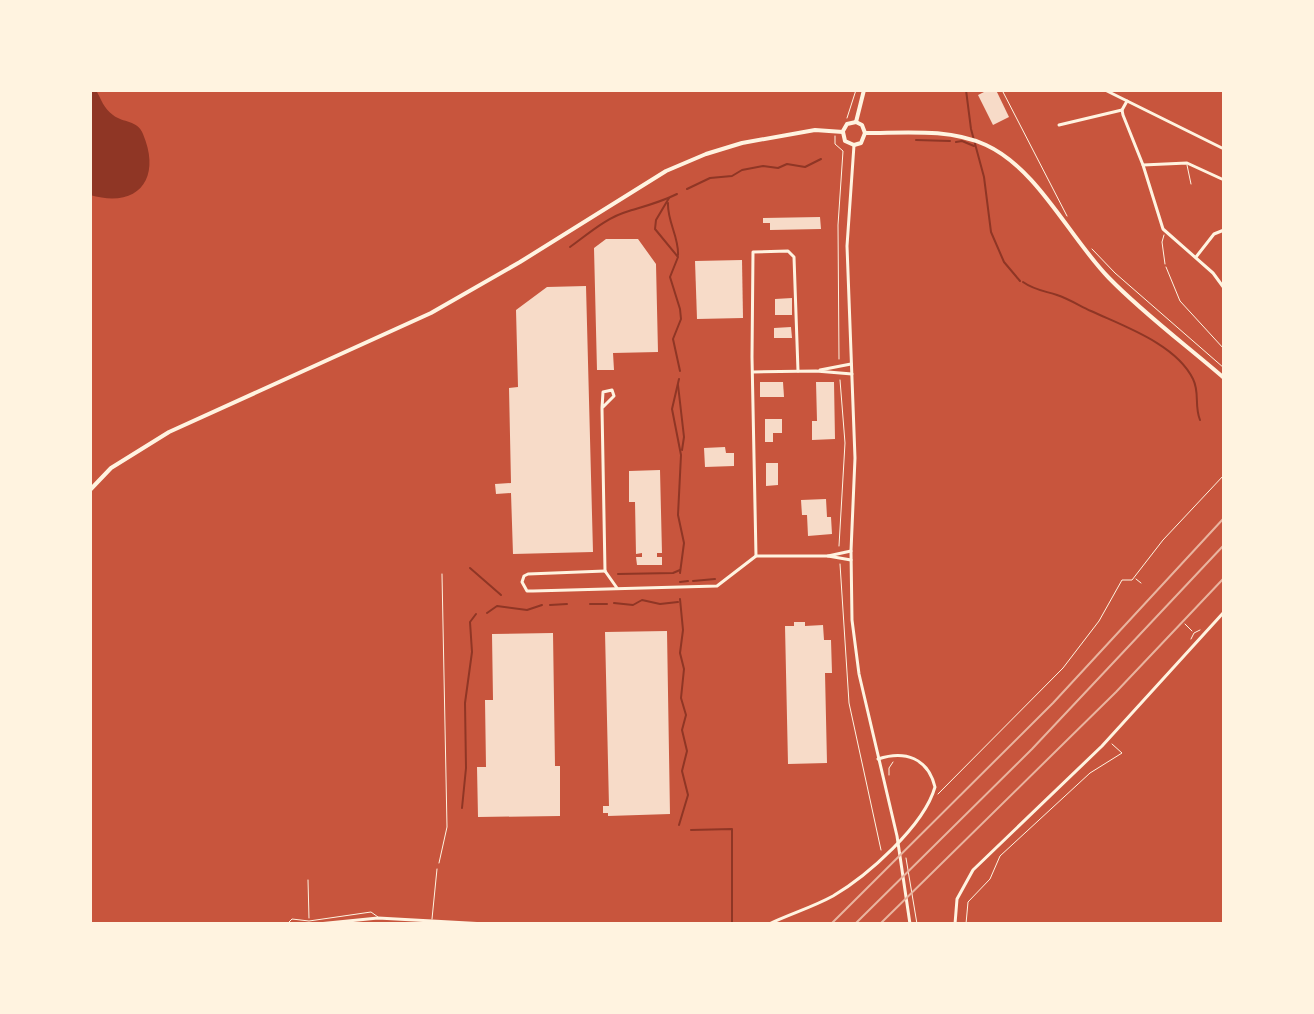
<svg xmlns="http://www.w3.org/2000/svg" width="1314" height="1014" font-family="'Source Serif 4',serif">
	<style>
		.water { fill: #8f3625 }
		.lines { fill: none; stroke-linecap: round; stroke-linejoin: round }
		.stream { stroke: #8f3625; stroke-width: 2 }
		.building { fill: #f7dbc8 }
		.path { stroke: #fff3e0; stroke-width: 1 }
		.service { stroke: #fff3e0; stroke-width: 1 }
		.minor { stroke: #fff3e0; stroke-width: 3 }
		.tertiary { stroke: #fff3e0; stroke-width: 3 }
		.secondary { stroke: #fff3e0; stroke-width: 4 }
		.rail { stroke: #e9b49f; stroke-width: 2 }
	</style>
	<rect width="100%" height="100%" fill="#c8553d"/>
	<!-- water -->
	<path class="water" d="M90,90H96C101,99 104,109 113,115C123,123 138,120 143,134C162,179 138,209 90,195Z"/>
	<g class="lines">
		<!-- stream -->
		<g class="stream">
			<path d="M966,90L971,129L984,177L991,232L1004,262L1020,281"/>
			<path d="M916,140L950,141"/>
			<path d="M956,142L962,141L974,146"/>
			<path d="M687,189L710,178L732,176L742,170L763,166L778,168L787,164L805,167L821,159"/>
			<path d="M669,198L656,220L655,229L678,257L670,277L680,309L681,319L673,339L680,371"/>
			<path d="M668,203C667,221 679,237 678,255"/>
			<path d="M570,247C588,234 607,217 629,211C646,206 661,202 677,194"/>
			<path d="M1023,282C1034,290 1045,291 1057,295C1069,299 1080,306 1091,311C1123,326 1176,344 1193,379C1200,393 1194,405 1200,420"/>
			<path d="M679,379L672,409L681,455L678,515L684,543L680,573"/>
			<path d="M678,385L684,437L682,450"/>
			<path d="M470,568L501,595"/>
			<path d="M618,574L673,573L680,570"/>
			<path d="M693,581L715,579"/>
			<path d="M680,582L688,581"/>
			<path d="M614,603L633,605L642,600L660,604L678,602"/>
			<path d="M590,604H607"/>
			<path d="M550,605L567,604"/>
			<path d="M487,613L497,606L527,610L542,605"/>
			<path d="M462,808L466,768L465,703L472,652L470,622L476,614"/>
			<path d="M679,825L688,795L682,771L687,751L682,730L686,715L681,698L684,669L680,653L683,630L680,599"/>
			<path d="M691,830L732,829V924"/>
		</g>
	</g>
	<!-- building -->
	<g class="building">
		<path d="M988,90H996L1009,117L993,125L978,95Z"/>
		<path d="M820,217L821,229L770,230V223H763V218Z"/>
		<path d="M606,239H638L656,264L658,352L613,353L614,370H597L594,248Z"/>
		<path d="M742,260L743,318L697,319L695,261Z"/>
		<path d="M586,286L593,552L513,554L511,493L496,494L495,484L511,483L509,388L518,387L516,310L547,287Z"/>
		<path d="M792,298V315H775V299Z"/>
		<path d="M791,327L792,338H774V328Z"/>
		<path d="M760,382H783L784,397H760Z"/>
		<path d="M816,382H834L835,439L812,440V421H817Z"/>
		<path d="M765,419H782V433H773V442H765Z"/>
		<path d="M725,447L726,453H734V466L705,467L704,448Z"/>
		<path d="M766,463H778V485L766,486Z"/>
		<path d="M660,470L662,553H657V557H662V565H637L636,557H642V553L636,554L635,502H629V471Z"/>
		<path d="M826,499L827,517H831L832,534L808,536L807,515H802L801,500Z"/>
		<path d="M794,622H805V626L823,625L824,640H831L832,673H825L827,763L788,764L785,626H794Z"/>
		<path d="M667,631L670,814L608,816V813H603V806H609L605,632Z"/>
		<path d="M553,633L555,766H560V816L478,817L477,767H486L485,700H493L492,634Z"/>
	</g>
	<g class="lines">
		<!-- path -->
		<g class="path">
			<path d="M1002,90L1067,216"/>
			<path d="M847,118L856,90"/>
			<path d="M835,136V144L843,151L838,225L839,359"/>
			<path d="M1092,249L1115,273L1224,368"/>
			<path d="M1166,267L1180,301L1224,349"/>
			<path d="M839,546L845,443L840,380"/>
			<path d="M840,564L849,703L881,850"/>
			<path d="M1136,579L1141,583"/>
			<path d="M1185,624L1192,631"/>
			<path d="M1191,639L1194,633L1200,630"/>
			<path d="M889,775V768L893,762"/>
			<path d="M938,794L1063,668L1099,621L1122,580H1132L1163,540L1224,475"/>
			<path d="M906,858L917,924"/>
			<path d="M439,863L447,827L442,574"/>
			<path d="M966,924L968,902L990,879L1000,856L1090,773L1122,753L1112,744"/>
		</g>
		<!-- service -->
		<g class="service">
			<path d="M1187,165L1191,184"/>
			<path d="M1164,235L1162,242L1165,264"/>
			<path d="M308,880L309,918"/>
			<path d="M432,919L437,869"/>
			<path d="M287,924L292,919L309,921L371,912L378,917"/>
		</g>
		<!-- minor -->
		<g class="minor">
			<path d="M1105,90L1224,149"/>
			<path d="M1127,101L1122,110L1123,115L1143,165L1163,229L1213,273L1224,288"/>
			<path d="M1059,125L1122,110"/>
			<path d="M1143,165L1187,163L1224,180"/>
			<path d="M1196,257L1214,234L1224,230"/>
			<path d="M820,370L851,364"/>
			<path d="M753,372L816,371L852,374"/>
			<path d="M602,408L603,392L612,390L614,396L602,408L605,571"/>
			<path d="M756,556L752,357L753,252L788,251L794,257L798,371"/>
			<path d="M828,556L851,551"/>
			<path d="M605,571L528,574L524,576L522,582L527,591H533L717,586L756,556H828L851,560"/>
			<path d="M605,571L617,588"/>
			<path d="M318,924L378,918L486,924"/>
			<path d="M769,924C790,914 813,907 833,896C867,876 924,826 935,787C928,758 905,750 878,759"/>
		</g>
		<!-- tertiary -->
		<g class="tertiary">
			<path d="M854,145L847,246L855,458L851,551L852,620L859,674L897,836L910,924"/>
			<path d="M955,924L957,899L973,870L1102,746L1224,612"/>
		</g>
		<!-- secondary -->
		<g class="secondary">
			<path d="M856,122L864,90"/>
			<path d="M856,122L862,125L865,133"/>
			<path d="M843,131L847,124L856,122"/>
			<path d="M843,132L845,141L854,145L861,143L865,133"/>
			<path d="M865,133C905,133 948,128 986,145C1038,169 1069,237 1109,278C1144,314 1186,345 1224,378"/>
			<path d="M90,490L111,468L169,432L431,313L520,262L666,171L706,154L742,143L815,130L843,132"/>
		</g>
		<!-- rail -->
		<g class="rail">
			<path d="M831,924L1053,703L1224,518"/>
			<path d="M855,924L1032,749L1224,545"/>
			<path d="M880,924L1116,692L1224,578"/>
		</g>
	</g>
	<!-- border -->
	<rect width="1314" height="1014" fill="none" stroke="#fff3e0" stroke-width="184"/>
</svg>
